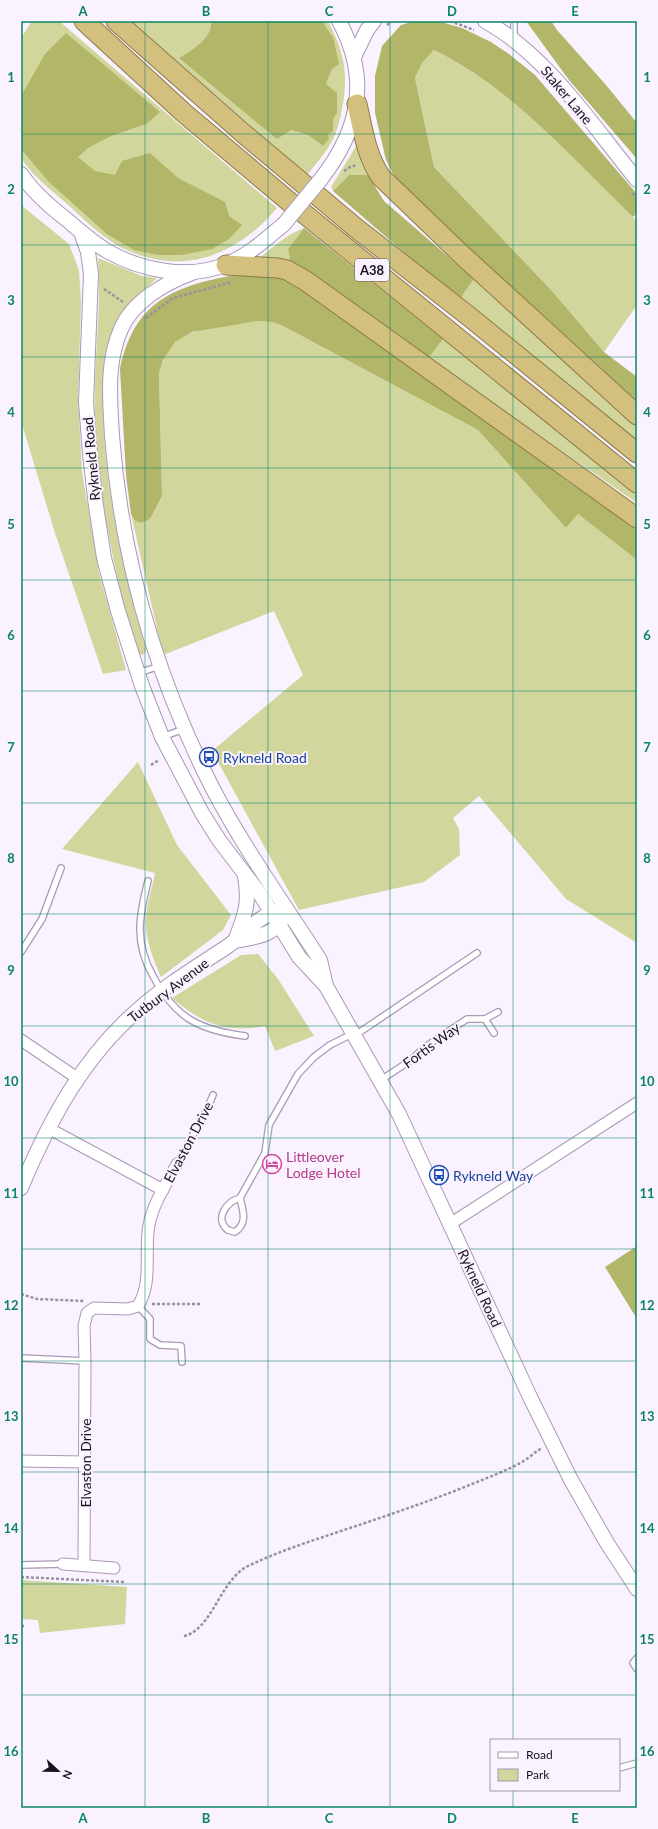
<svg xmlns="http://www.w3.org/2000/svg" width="658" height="1829" font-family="Lato,sans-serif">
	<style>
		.green { fill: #d2d69d }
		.forest { fill: #b1b668 }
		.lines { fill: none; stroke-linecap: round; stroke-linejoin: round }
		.service-casing { stroke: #aa98b5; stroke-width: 8 }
		.minor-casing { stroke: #aa98b5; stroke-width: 13 }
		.tertiary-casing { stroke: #aa98b5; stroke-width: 16 }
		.trunk-casing { stroke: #8c7a48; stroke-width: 21 }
		.path { stroke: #99929e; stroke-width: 2.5; stroke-dasharray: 3 2; stroke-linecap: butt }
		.service { stroke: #fff; stroke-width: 5.5 }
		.minor { stroke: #fff; stroke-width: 11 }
		.tertiary { stroke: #fff; stroke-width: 14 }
		.trunk { stroke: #d4c07e; stroke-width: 19 }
		.tertiary-bridge-casing { stroke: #aa98b5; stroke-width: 16; stroke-linecap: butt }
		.tertiary-bridge { stroke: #fff; stroke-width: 14 }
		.grid { fill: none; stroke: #0a8566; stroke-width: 1; stroke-opacity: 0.55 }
		.labels { text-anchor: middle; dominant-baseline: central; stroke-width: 4; stroke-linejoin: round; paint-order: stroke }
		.shield { fill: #faf2ff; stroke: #5d5662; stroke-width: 1 }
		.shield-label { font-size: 13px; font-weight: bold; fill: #1a131e }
		.street-label { font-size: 14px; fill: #1a131e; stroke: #faf2ff }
		.transit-label { font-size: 14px; fill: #164399; stroke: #faf2ff; text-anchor: start }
		.hotel-label { font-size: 14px; fill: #b23c85; stroke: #faf2ff; text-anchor: start }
		.neatline { fill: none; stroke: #0a8566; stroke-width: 1.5 }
		.grid-label { font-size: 13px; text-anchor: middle; font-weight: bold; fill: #0a8566 }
	</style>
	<rect width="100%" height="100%" fill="#faf2ff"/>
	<!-- green -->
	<g class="green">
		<path d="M32,21H59L277,208C239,253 187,276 129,251C106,242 85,220 67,204C55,193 25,170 21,156C19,147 21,134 21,125C21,96 21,67 21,38Z"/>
		<path d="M131,21H211C213,38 191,50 179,58L291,130L308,135L323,146L328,134L326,84L332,69L333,37L322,21H328C344,52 349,74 342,109C340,120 337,133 331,143C324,155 315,165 307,175Z"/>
		<path d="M434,50C514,90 574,159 637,221V305L604,352L552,291L434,167L415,78L422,63Z"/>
		<path d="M358,143L368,175H349L333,191L331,187Z"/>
		<path d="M21,205L69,244L79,270L81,301L78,400L82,472L99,573L126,670L103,674L55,533L21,421Z"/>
		<path d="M304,228L288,249L291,265L264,260L262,256C275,245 288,234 304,228Z"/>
		<path d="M98,258L142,276L157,278C138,297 122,306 111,333C102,357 103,380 103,405C104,489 123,570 146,650L145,653L142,655L138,653C114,576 98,495 95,415C93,362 102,310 98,258Z"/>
		<path d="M474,279L637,424V442L459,300Z"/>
		<path d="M257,321L272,322L283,326L478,430L566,528L578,514L637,560V943L566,899L479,796L453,818L459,829L460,855L424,882L299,910L212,751L303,675L274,611L163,655L131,514L135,521L141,523L150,519L162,496L159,373C162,363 167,348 176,341C196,326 233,325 257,321Z"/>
		<path d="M443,339L637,494V503L428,359Z"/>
		<path d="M138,762L177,845L231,915L223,930L161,977C153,959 145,939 146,918C147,903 152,888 155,873L62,849Z"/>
		<path d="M258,954L278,979L314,1036L275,1051L265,1026C225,1034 202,1023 172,998L241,955Z"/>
		<path d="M21,1580L127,1587L125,1624L40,1633L38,1620L21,1619Z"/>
	</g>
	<!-- forest -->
	<g class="forest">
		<path d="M211,21H322L333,37L339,64L332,69L326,84L337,93V113L333,119V131L328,134L329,139L323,146L308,135L291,130L277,139L179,58C191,50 213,38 211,21Z"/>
		<path d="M415,21L441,22L462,28L491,42L509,54L535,75L637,194V213L633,217C571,157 513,89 434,50L422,63L415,78L434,167L552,291L604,352L637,377V401L398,184L386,160L375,113V76L382,46L401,25Z"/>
		<path d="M526,21H551L557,30L606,85L637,123V159L569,80Z"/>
		<path d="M66,33L160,112L146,124L111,136L88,148L78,157L95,171L115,175L122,161L150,153L178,178L225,202L229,216L242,225L229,239L212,249L182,255H158L134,250L107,234L49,182L21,149V96L45,54Z"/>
		<path d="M349,175H368L384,201L474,279L459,300L333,191Z"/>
		<path d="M304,228L443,339L428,359L291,265L288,249Z"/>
		<path d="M235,275L281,277L302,286L416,365L567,481L637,528V560L578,514L566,528L478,430L283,326L272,322L257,321L192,332L175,342L163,360L159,373L162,496L150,519L141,523L135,521L131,514L126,475L120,369C134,302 173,286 235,275Z"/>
		<path d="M637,1246V1319L605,1267Z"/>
	</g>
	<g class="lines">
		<!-- service casing -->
		<g class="service-casing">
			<g id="service">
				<path d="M514,40V21"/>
				<path d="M138,673L160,666"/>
				<path d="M162,737L184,729"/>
				<path d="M148,881C144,897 140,912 140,929C140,945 145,962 153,976C175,1018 199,1030 245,1036"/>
				<path d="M21,952L42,919L61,868"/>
				<path d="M494,1033L485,1019L498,1012"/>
				<path d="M354,1036L477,953"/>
				<path d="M381,1080L411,1060L425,1047L467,1019H485"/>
				<path d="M177,1164L207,1109L213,1095"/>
				<path d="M240,1198C226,1202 214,1219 228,1230L235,1232C248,1223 243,1211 240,1198L265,1153L269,1125L298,1074L314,1057L330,1045L352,1034"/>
				<path d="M138,1306L150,1319V1339L160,1345L181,1346L182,1362"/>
				<path d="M21,1358L85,1361"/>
				<path d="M21,1565L63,1564"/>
				<path d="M637,1658L633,1663L637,1669"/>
				<path d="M619,1768L637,1763"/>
			</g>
		</g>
		<!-- minor casing -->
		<g class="minor-casing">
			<g id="minor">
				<path d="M21,1040L77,1078"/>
				<path d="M48,1128L163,1190"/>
				<path d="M450,1224L637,1103"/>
				<path d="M21,1461L85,1462"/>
				<path d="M63,1564L114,1568"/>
				<path d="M84,1565L85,1361L84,1326L87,1313L94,1308L128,1309L138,1306C153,1282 144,1251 149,1225C153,1203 167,1183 177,1164"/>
			</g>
		</g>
		<!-- tertiary casing -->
		<g class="tertiary-casing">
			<g id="tertiary">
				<path d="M485,21C547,55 593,126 637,180"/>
				<path d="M354,57L367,30L374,21"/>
				<path d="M21,174C33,192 49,206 66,219C79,230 92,242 107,251C142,271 189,280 227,264C249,255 266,239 284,224"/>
				<path d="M321,179C360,129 370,78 339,21"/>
				<path d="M81,232L88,252L91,274L86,402L90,454L96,506L104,558L118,611L142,686L162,737L202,813L219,840L260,894L299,957L326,986L399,1114L530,1397L571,1480L607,1543L637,1589"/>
				<path d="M192,273C165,283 133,301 121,329C106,363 110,400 112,436C121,553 153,666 204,771C235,836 281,899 320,960L326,986"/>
				<path d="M235,941C245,914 250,905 245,876"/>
				<path d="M235,941C255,937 274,936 284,917"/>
				<path d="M21,1188C49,1121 83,1057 139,1009C166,985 198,966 228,946C244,935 259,914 280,911"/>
			</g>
		</g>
		<!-- trunk casing -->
		<g class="trunk-casing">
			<g id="trunk">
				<path d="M84,21L184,113L286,199L637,483"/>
				<path d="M116,21L244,134L356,228L471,318L637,453"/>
				<path d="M357,104C363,130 366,155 381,177L461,254L637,415"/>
				<path d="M226,265L278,268L287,270L306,281L637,518"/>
			</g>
		</g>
		<!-- path -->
		<g class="path">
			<path d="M450,21L474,30"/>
			<path d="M387,25L393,21"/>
			<path d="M344,171L350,167L357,165"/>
			<path d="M632,193L637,199"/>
			<path d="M104,289L123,302"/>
			<path d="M146,318L173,298L232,282"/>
			<path d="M151,765L159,760"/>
			<path d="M21,1294L37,1299L84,1301"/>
			<path d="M152,1304H201"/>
			<path d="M21,1577L124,1582"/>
			<path d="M21,1626H24"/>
			<path d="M184,1636C212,1630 220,1580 248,1566C277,1552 308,1542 338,1532C383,1517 428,1502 472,1484C489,1477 506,1471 522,1462C529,1458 535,1452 542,1448"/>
		</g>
		<!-- service -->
		<use href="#service" class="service"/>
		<!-- minor -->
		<use href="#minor" class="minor"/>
		<!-- tertiary -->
		<use href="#tertiary" class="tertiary"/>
		<!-- trunk -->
		<use href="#trunk" class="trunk"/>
		<!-- tertiary-bridge casing -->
		<g class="tertiary-bridge-casing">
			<path id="tertiary-bridge" d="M284,224L321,179"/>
		</g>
		<!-- tertiary-bridge -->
		<use href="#tertiary-bridge" class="tertiary-bridge"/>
	</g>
	<!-- grid -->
	<path class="grid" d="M145,21V1808M268,21V1808M390,21V1808M513,21V1740M21,134H637M21,245H637M21,357H637M21,468H637M21,580H637M21,691H637M21,803H637M21,914H637M21,1026H637M21,1138H637M21,1249H637M21,1361H637M21,1472H637M21,1584H637M21,1695H637M513,1790V1808"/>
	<!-- icons -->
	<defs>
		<g id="bus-ring" transform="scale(1)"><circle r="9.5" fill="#faf2ff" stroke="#1a4fb4" stroke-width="1.5"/><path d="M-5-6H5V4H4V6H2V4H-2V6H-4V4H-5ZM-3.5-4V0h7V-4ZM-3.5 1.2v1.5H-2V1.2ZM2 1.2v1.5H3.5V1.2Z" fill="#1a4fb4"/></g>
		<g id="hotel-ring" transform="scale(1)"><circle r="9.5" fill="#faf2ff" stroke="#d1479c" stroke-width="1.5"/><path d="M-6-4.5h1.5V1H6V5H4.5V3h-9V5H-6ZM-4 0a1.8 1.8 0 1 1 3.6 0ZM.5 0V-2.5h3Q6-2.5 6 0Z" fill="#d1479c"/></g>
	</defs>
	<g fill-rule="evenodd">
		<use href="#bus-ring" x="209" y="757"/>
		<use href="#hotel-ring" x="272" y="1164"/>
		<use href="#bus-ring" x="439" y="1175"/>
	</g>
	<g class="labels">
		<!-- shield labels -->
		<rect class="shield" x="355" y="259" width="34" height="22" rx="3"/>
		<g class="shield-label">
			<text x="372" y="270">A38</text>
		</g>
		<!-- street labels -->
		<g class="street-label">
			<text transform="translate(567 95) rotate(50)">Staker Lane</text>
			<text transform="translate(91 459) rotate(-95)">Rykneld Road</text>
			<text transform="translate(168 990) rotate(-37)">Tutbury Avenue</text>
			<text transform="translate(431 1045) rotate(-36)">Fortis Way</text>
			<text transform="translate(188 1142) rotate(-62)">Elvaston Drive</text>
			<text transform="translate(480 1288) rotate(65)">Rykneld Road</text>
			<text transform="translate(85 1463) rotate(-90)">Elvaston Drive</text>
		</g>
		<!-- transit labels -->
		<g class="transit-label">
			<text x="223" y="757">Rykneld Road</text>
			<text x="453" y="1175">Rykneld Way</text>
		</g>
		<!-- hotel labels -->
		<g class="hotel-label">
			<text x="286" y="1156">Littleover<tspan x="286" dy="16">Lodge Hotel</tspan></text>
		</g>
	</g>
	<!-- border -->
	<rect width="658" height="1829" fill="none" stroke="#faf2ff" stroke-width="44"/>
	<!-- legend -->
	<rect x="490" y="1739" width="130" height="52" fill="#faf2ff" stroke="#a099a5"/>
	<rect x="498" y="1752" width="20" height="6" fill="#ffffff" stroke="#a099a5"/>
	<text x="526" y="1759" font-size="12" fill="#1a131e">Road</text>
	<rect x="498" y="1769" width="20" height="12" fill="#d2d69d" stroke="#a099a5"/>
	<text x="526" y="1779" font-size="12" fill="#1a131e">Park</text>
	<!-- north arrow -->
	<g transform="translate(58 1771) rotate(112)" stroke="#faf2ff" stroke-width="3" paint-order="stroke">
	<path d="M0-3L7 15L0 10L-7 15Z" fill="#1a131e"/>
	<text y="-6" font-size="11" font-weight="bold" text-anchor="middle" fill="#1a131e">N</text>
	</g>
	<rect x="22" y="22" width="614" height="1785" class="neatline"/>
	<g class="grid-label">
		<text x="83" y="16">A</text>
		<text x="206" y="16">B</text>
		<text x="329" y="16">C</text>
		<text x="452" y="16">D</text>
		<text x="575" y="16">E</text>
		<text x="11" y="82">1</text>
		<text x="647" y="82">1</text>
		<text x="11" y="194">2</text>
		<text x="647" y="194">2</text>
		<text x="11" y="305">3</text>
		<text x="647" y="305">3</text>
		<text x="11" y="417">4</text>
		<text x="647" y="417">4</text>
		<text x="11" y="529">5</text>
		<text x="647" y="529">5</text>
		<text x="11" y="640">6</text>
		<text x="647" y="640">6</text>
		<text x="11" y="752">7</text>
		<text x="647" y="752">7</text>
		<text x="11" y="863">8</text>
		<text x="647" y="863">8</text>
		<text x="11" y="975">9</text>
		<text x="647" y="975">9</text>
		<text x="11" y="1086">10</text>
		<text x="647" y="1086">10</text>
		<text x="11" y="1198">11</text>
		<text x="647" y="1198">11</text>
		<text x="11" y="1310">12</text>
		<text x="647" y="1310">12</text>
		<text x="11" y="1421">13</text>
		<text x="647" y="1421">13</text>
		<text x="11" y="1533">14</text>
		<text x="647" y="1533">14</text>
		<text x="11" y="1644">15</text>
		<text x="647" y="1644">15</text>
		<text x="11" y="1756">16</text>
		<text x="647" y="1756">16</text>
		<text x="83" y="1823">A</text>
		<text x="206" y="1823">B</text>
		<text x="329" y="1823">C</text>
		<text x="452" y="1823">D</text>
		<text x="575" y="1823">E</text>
	</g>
</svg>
